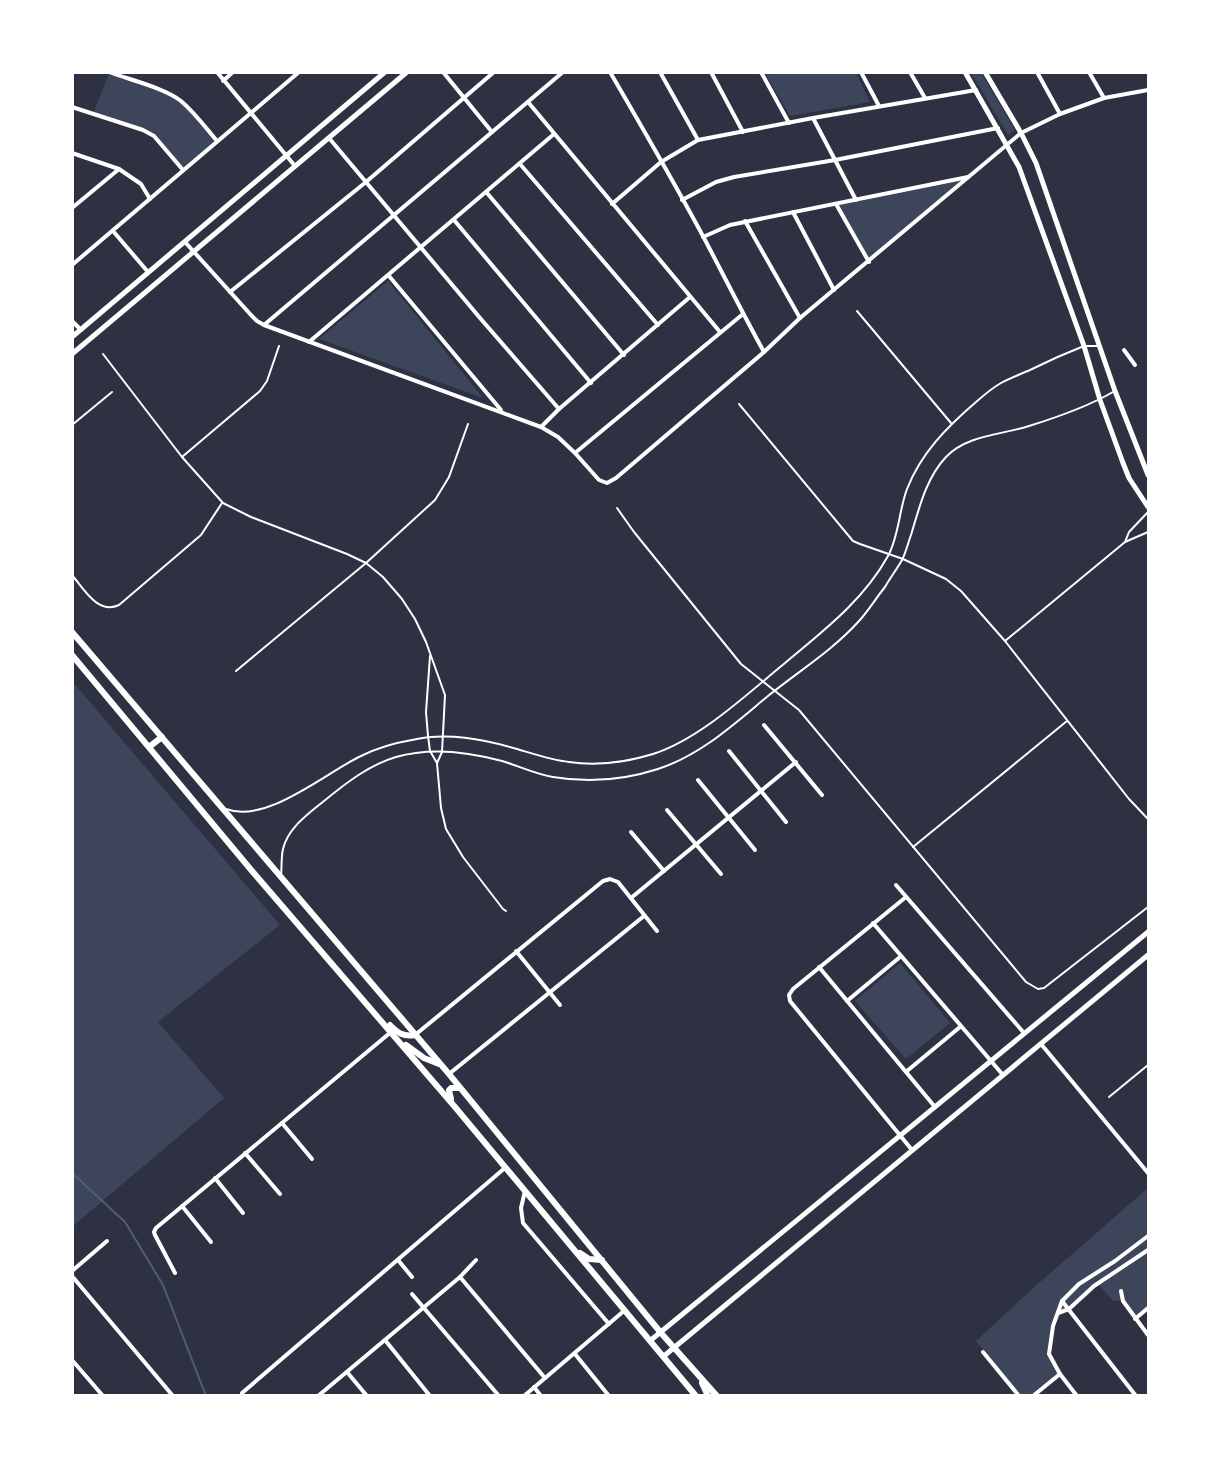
<svg xmlns="http://www.w3.org/2000/svg" width="1221" height="1468" font-family="'Nunito Sans',sans-serif">
	<style>
		.green { fill: #3c4559 }
		.lines { fill: none; stroke-linecap: round; stroke-linejoin: round }
		.stream { stroke: #4f5d75; stroke-width: 2 }
		.service { stroke: #fff; stroke-width: 2 }
		.minor { stroke: #fff; stroke-width: 4 }
		.tertiary { stroke: #fff; stroke-width: 5 }
		.primary { stroke: #fff; stroke-width: 6 }
	</style>
	<rect width="100%" height="100%" fill="#2d3142"/>
	<!-- green -->
	<g class="green">
		<path d="M109,73L165,93L180,100L217,141L183,170L154,136L143,130L93,114Z"/>
		<path d="M765,73H856L870,102L790,116Z"/>
		<path d="M971,73H981L1015,130L1008,135Z"/>
		<path d="M970,177L869,262L836,204Z"/>
		<path d="M388,281L483,398L319,339Z"/>
		<path d="M72,681L280,925L158,1022L224,1098L73,1226Z"/>
		<path d="M900,963L950,1023L906,1059L855,1001Z"/>
		<path d="M1148,1188V1308L1135,1319L1123,1301H1113L1098,1284L1069,1309L1058,1313L1053,1326L1049,1354L1060,1374L1033,1395H1019L976,1341L1033,1288Z"/>
	</g>
	<g class="lines">
		<!-- stream -->
		<path class="stream" d="M72,1173L125,1222L163,1285L206,1396"/>
		<!-- service -->
		<g class="service">
			<path d="M857,311L951,423"/>
			<path d="M103,354L182,457L223,503L251,517L347,554L366,563L383,577L402,599L415,619L426,642L445,695L442,752L437,763"/>
			<path d="M739,404L853,541L860,544L903,559L946,579L961,591L1005,641L1129,799L1148,819"/>
			<path d="M72,425L112,392"/>
			<path d="M182,457L260,391L267,381L279,346"/>
			<path d="M617,508L634,532L741,664L799,710L1026,982L1038,989L1044,988L1148,907"/>
			<path d="M1125,542L1148,532"/>
			<path d="M72,575C84,589 98,615 119,605L201,535L222,503"/>
			<path d="M1005,641L1119,547L1125,542L1129,532L1148,512"/>
			<path d="M430,656L426,712L428,736L430,751L437,763L441,808L446,829L463,857L503,909L506,911"/>
			<path d="M236,671L366,563L435,500L449,477L468,424"/>
			<path d="M226,809C267,824 325,773 361,756C377,748 394,743 412,740C447,732 483,739 517,749C534,754 551,760 569,762C596,766 627,762 653,754C700,739 747,694 785,663C823,631 863,601 888,556C899,536 899,510 907,489C921,453 947,427 976,402C984,395 992,388 1001,383C1010,378 1021,374 1030,370C1048,361 1066,353 1084,346H1098"/>
			<path d="M913,847L1067,721"/>
			<path d="M281,875C282,867 281,857 283,849C288,828 308,814 324,801C346,783 369,765 396,757C430,747 469,752 502,761C519,766 535,774 553,777C588,783 624,780 658,769C701,755 734,724 768,696C799,671 833,650 859,621C869,610 876,598 885,587C890,578 897,569 902,560C906,552 908,543 911,535C919,509 926,478 946,457C967,435 1001,435 1029,426C1058,417 1087,407 1113,392"/>
			<path d="M1109,1097L1148,1065"/>
		</g>
		<!-- minor -->
		<g class="minor">
			<path d="M109,72C130,80 165,88 181,101C195,113 206,128 217,141"/>
			<path d="M217,72L295,166"/>
			<path d="M443,72L492,132"/>
			<path d="M610,72C642,127 674,182 704,238C724,276 743,314 764,352"/>
			<path d="M660,72L698,140"/>
			<path d="M711,72L743,132"/>
			<path d="M761,72L789,123"/>
			<path d="M861,72L879,106"/>
			<path d="M910,72L925,98"/>
			<path d="M1037,72L1060,114"/>
			<path d="M1089,72L1104,98"/>
			<path d="M223,81L233,72"/>
			<path d="M528,102L720,332"/>
			<path d="M72,107L143,130L154,136L183,170"/>
			<path d="M813,118L856,200"/>
			<path d="M329,138L480,318L559,409"/>
			<path d="M72,153L119,169L141,184L150,199"/>
			<path d="M520,164L658,325"/>
			<path d="M487,193L624,355"/>
			<path d="M682,200L716,182L734,177L835,160L998,128"/>
			<path d="M612,204L661,162L698,140L813,118L976,90"/>
			<path d="M836,204L869,262"/>
			<path d="M72,208L119,169"/>
			<path d="M793,212L834,290"/>
			<path d="M454,220L591,383"/>
			<path d="M745,221L800,318"/>
			<path d="M113,231L148,272"/>
			<path d="M703,237L730,225L968,177"/>
			<path d="M185,242L251,315L257,321L264,325L541,427L558,437L575,453L599,480L607,483L616,478L764,352L800,318L1021,133L1060,114L1104,98L1148,90"/>
			<path d="M72,265L299,72"/>
			<path d="M389,276L501,410"/>
			<path d="M230,292L366,182L494,72"/>
			<path d="M72,321L81,330"/>
			<path d="M264,325L563,72"/>
			<path d="M309,342L554,134"/>
			<path d="M1124,350L1135,365"/>
			<path d="M541,427L559,409L690,297"/>
			<path d="M575,453L743,314"/>
			<path d="M764,725L822,795"/>
			<path d="M729,751L786,822"/>
			<path d="M698,780L755,850"/>
			<path d="M667,810L721,874"/>
			<path d="M631,832L664,871"/>
			<path d="M896,885L1024,1033"/>
			<path d="M906,897L793,989L789,995L790,1001L912,1150"/>
			<path d="M631,898L796,762"/>
			<path d="M873,923L1003,1075"/>
			<path d="M516,951L560,1005"/>
			<path d="M819,967L935,1107"/>
			<path d="M847,1001L900,957"/>
			<path d="M415,1035L603,881L610,879L618,882L657,931"/>
			<path d="M1041,1044L1148,1173"/>
			<path d="M907,1071L960,1027"/>
			<path d="M449,1074L644,916"/>
			<path d="M282,1123L312,1159"/>
			<path d="M245,1153L280,1194"/>
			<path d="M215,1178L243,1213"/>
			<path d="M525,1191L521,1208L523,1223L609,1324"/>
			<path d="M182,1206L211,1242"/>
			<path d="M398,1260L412,1277"/>
			<path d="M72,1271L107,1241"/>
			<path d="M175,1273L155,1235L154,1232L156,1228L391,1032"/>
			<path d="M72,1276L173,1396"/>
			<path d="M460,1277L545,1378"/>
			<path d="M1121,1291L1123,1301L1148,1335"/>
			<path d="M412,1294L499,1396"/>
			<path d="M1062,1301L1136,1396"/>
			<path d="M1058,1313L1069,1309L1094,1286L1148,1250"/>
			<path d="M1135,1319L1148,1308"/>
			<path d="M385,1340L430,1396"/>
			<path d="M983,1352L1019,1396"/>
			<path d="M575,1354L609,1396"/>
			<path d="M72,1360L103,1396"/>
			<path d="M347,1372L367,1396"/>
			<path d="M534,1387L541,1396"/>
			<path d="M242,1393L506,1167"/>
			<path d="M318,1396L460,1277L476,1260"/>
			<path d="M524,1396L625,1310"/>
			<path d="M1033,1396L1060,1374"/>
			<path d="M1077,1396L1060,1374L1049,1354L1053,1326L1062,1301L1079,1284L1115,1261L1148,1236"/>
		</g>
		<!-- tertiary -->
		<g class="tertiary">
			<path d="M965,72L1019,167L1084,346L1100,400L1123,463L1129,478L1148,507"/>
			<path d="M985,72L1021,133L1036,163L1115,391L1148,475"/>
			<path d="M72,337L385,72"/>
			<path d="M72,354L407,72"/>
			<path d="M651,1340L1148,932"/>
			<path d="M664,1356L1148,955"/>
		</g>
		<!-- primary -->
		<g class="primary">
			<path d="M72,632L449,1074L661,1333L717,1396"/>
			<path d="M72,655L252,871L455,1107L696,1396"/>
			<path d="M149,747L162,737"/>
			<path d="M390,1025C398,1033 403,1037 415,1035"/>
			<path d="M406,1045L424,1058L439,1064"/>
			<path d="M451,1099L449,1090L451,1088H460"/>
			<path d="M580,1253L589,1259L602,1260"/>
			<path d="M702,1383L708,1396"/>
		</g>
	</g>
	<!-- border -->
	<rect width="1221" height="1468" fill="none" stroke="#ffffff" stroke-width="148"/>
</svg>
